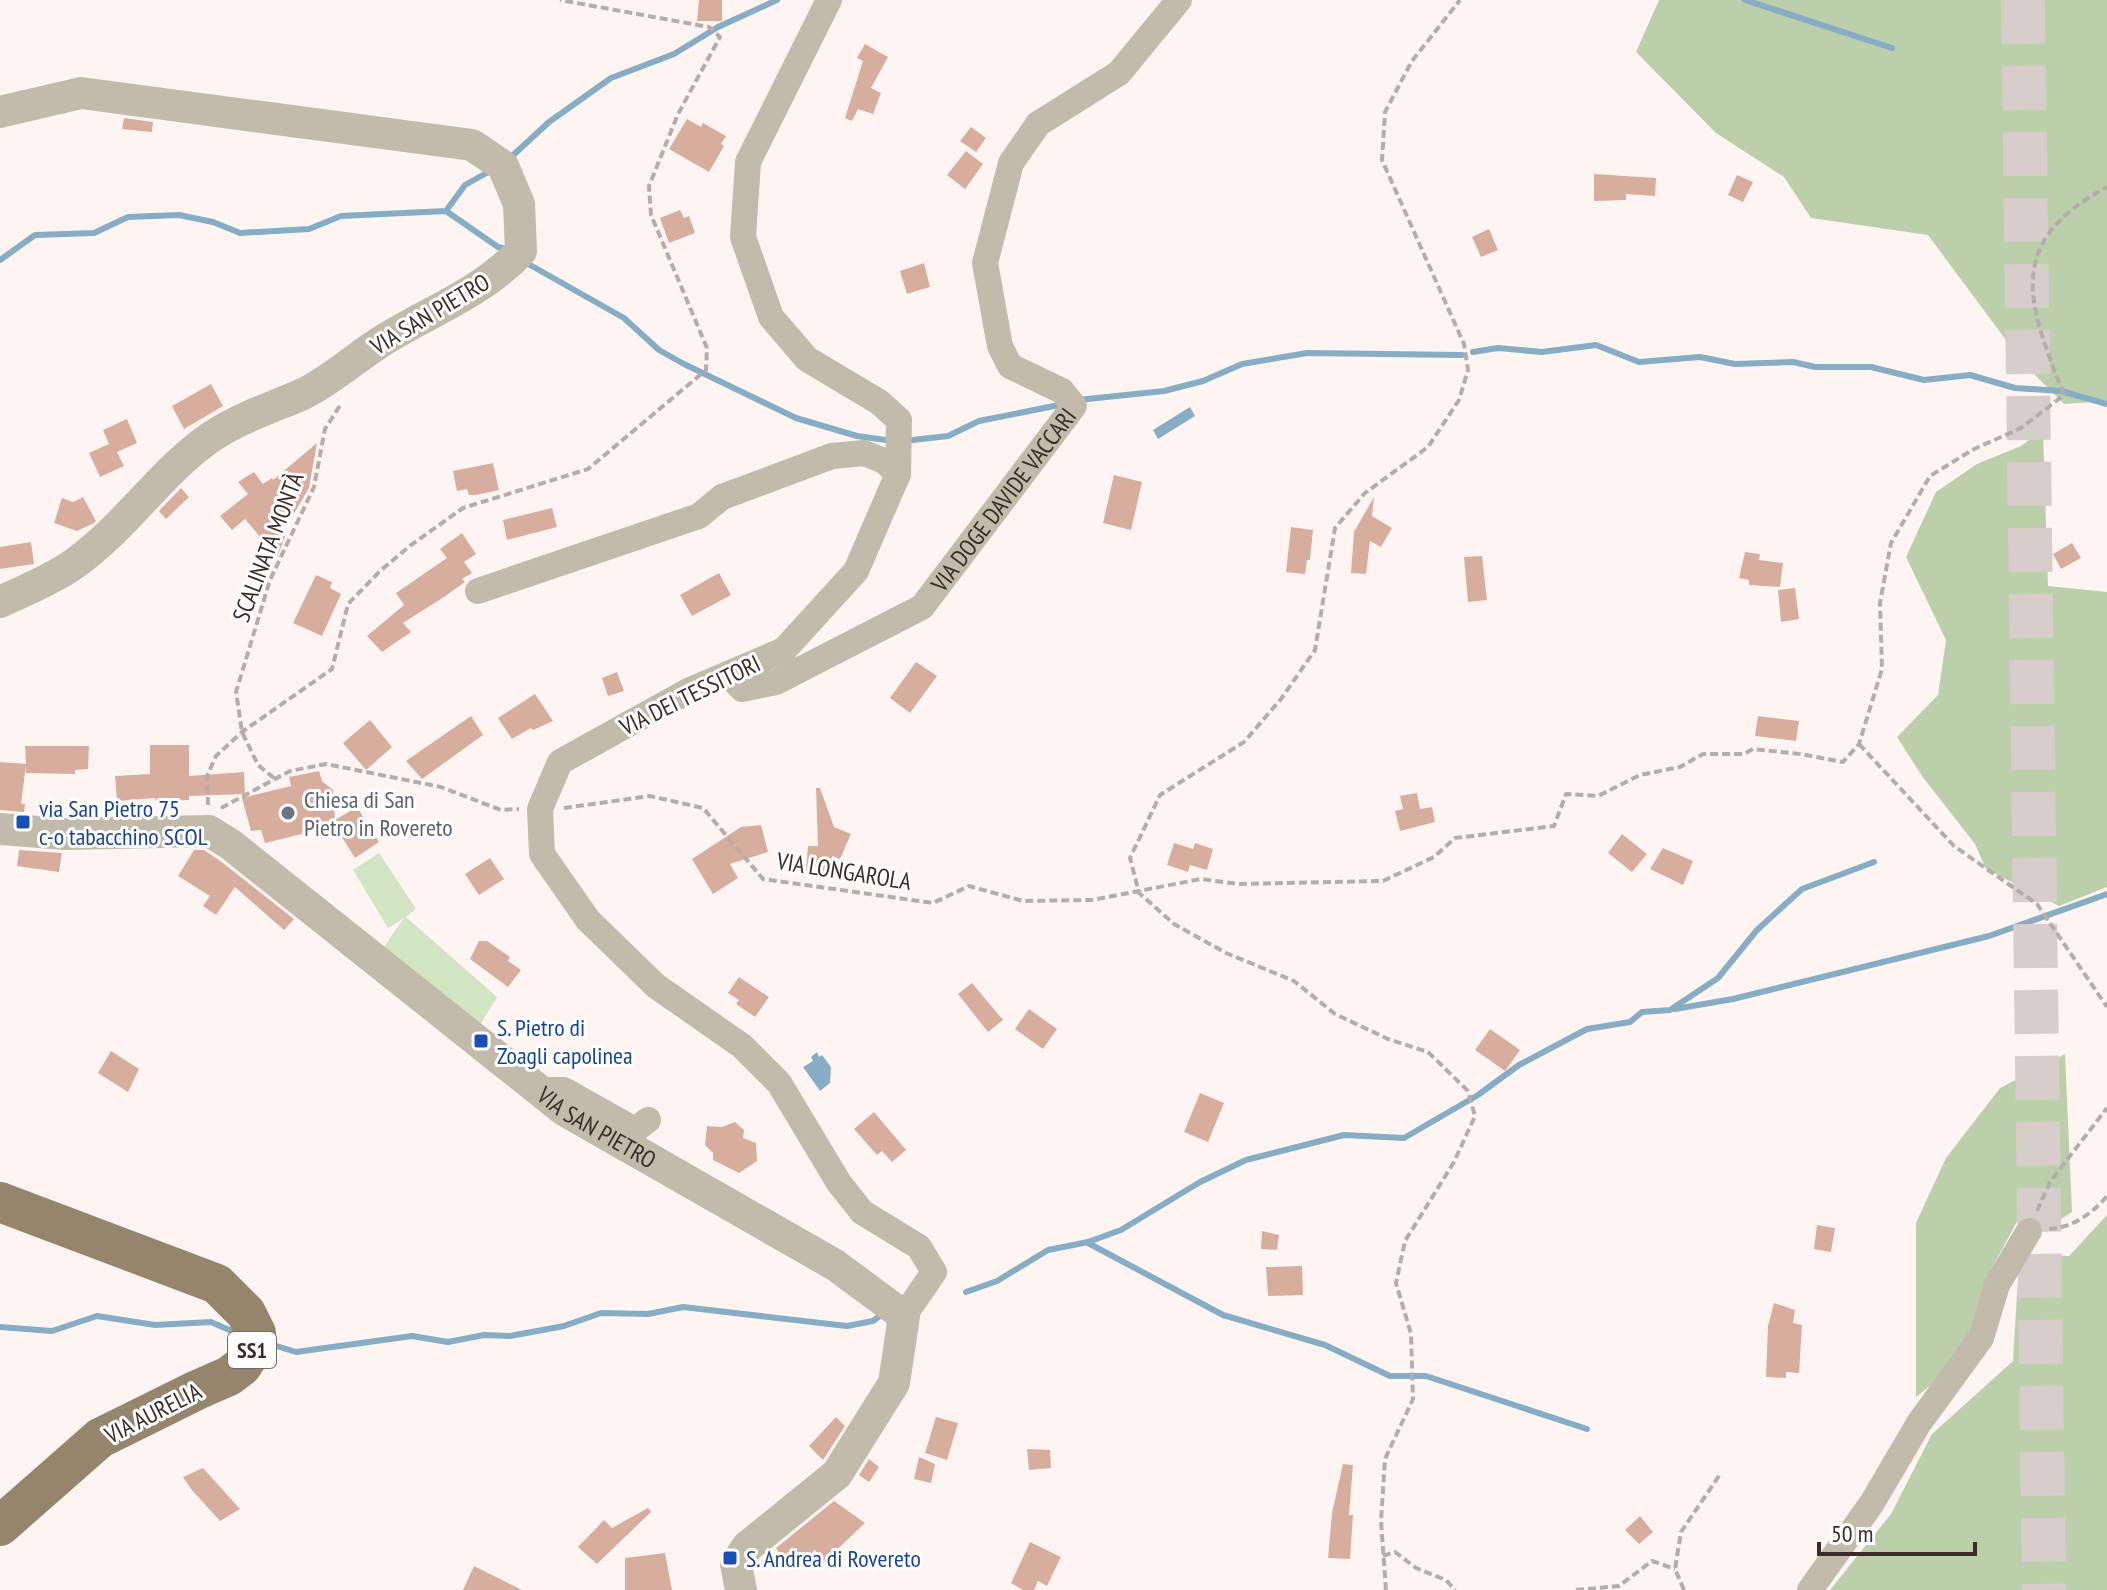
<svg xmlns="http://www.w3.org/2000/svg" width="2107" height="1590" font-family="'PT Sans Narrow',sans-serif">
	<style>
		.green { fill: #d1e5c2 }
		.forest { fill: #bbcfab }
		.water { fill: #86adc4 }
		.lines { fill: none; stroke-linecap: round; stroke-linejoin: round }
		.stream { stroke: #86adc4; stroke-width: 6 }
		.building { fill: #d7ad9e }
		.motorway-tunnel { stroke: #d7cdca; stroke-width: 44; stroke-dasharray: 44 22; stroke-linecap: butt }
		.path { stroke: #b7aca9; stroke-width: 4; stroke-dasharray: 8 4; stroke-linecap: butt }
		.minor { stroke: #c2baab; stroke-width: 26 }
		.tertiary { stroke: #c2baab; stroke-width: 32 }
		.primary { stroke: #94856c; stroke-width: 40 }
		.worship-dot { fill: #6b7280; stroke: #fff; stroke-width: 3 }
		.transit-dot { fill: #1a4fb4; stroke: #fff; stroke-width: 3 }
		.labels { text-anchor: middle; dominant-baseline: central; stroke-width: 6; stroke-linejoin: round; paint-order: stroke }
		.shield { fill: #fff; stroke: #766b68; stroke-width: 2 }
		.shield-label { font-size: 22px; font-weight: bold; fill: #3b2c27 }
		.street-label { font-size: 24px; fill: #3b2c27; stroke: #fff }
		.worship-label { font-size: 24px; fill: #5b616d; stroke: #fff; text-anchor: start }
		.transit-label { font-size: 24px; fill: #164399; stroke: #fff; text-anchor: start }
	</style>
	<rect width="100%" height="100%" fill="#fef5f3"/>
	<!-- green -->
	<path class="green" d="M379,853L416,909L406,917L497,997L473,1037L375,960L404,918L388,928L353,870Z"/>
	<!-- forest -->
	<g class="forest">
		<path d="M1659,0H2107V401L2064,404L2023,363L1928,235L1811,218L1784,177L1716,133L1636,52Z"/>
		<path d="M2043,429L2048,586L2107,592V887L2059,906L1986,869L1975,844L1922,776L1897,737L1938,695L1946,640L1906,557L1936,492L1977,464L2021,446Z"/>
		<path d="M2065,1054L2072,1212L2061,1219L2020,1216L1985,1281L1987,1341L1916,1397V1223L1946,1158L2000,1088Z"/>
		<path d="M2107,1215V1590H1830L1891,1514L1932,1434L2013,1361L2018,1278L2040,1254L2069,1256Z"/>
	</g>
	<!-- water -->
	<g class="water">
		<path d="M1190,407L1195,416L1158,439L1153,430Z"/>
		<path d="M817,1052L819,1057L822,1055L831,1067L830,1083L820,1091L803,1067L813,1061L811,1057Z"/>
	</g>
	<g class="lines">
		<!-- stream -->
		<g class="stream">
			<path d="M1745,0L1892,48"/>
			<path d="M509,159L549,122L611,78L674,54L718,27L777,0"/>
			<path d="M446,211L465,185L490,171"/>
			<path d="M0,260L35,235L94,233L128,217L179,215L213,222L240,233L309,229L341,216L446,211L498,247L508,249"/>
			<path d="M523,261L624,318L659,350L684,364L796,418L857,436L893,441"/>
			<path d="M1473,352L1498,348L1542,352L1596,345L1639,362L1700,357L1735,364L1793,362L1815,367H1871L1924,380L1970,375L2015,388L2061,391L2107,404"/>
			<path d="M1078,400L1164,391L1203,381L1242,364L1307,353L1462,355"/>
			<path d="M904,441L948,436L979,421L1064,404"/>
			<path d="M1675,1009L1733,999L1989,936L2107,894"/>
			<path d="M1088,1243L1223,1315L1325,1345L1390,1376H1426L1587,1429"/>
			<path d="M966,1292L997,1281L1048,1250L1088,1242L1121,1230L1200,1182L1246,1160L1344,1135L1404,1138L1478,1095L1519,1065L1587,1029L1630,1022L1642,1012L1670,1010L1718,978L1757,930L1802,889L1874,862"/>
			<path d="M0,1327L52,1331L97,1316L155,1325L211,1322L234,1332"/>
			<path d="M273,1345L296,1352L412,1336L448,1342L484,1335L510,1336L564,1326L601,1313L648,1314L683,1307L847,1326L873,1321L881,1315"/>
		</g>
	</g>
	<!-- building -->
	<g class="building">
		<path d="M699,0H722V21H697Z"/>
		<path d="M865,44L888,57L871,88L881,93L873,114L858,109L852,121L845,118L863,61L857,58Z"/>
		<path d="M124,118L153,122L152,132L122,129Z"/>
		<path d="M687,119L701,127L703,123L726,136L721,144L724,146L709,172L669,149Z"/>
		<path d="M971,127L986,138L976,152L960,141Z"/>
		<path d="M966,151L983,164L965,189L947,175Z"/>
		<path d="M1594,174L1656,178L1655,196L1626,194V200L1594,201Z"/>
		<path d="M1737,175L1753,182L1743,202L1728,195Z"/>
		<path d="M680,210L684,218L689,216L695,233L669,243L660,218Z"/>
		<path d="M1489,229L1498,250L1481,257L1472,237Z"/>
		<path d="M924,263L930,287L907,294L900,271Z"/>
		<path d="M211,384L223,406L184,429L172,406Z"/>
		<path d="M127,419L137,443L117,452L124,466L100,477L89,453L109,444L103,430Z"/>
		<path d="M317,443L309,488L295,512L278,527L285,537L277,557L245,519L232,530L220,516L248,494L238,482L254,472L263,484L272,478L273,480Z"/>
		<path d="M493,463L499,490L476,495H469L467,489L457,491L453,471Z"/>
		<path d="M1114,475L1142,482L1131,530L1103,523Z"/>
		<path d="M181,488L189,497L166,519L159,511Z"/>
		<path d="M83,497L96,521L94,523L77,531L54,523L62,498L73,502Z"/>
		<path d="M1374,497L1372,516L1392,528L1381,547L1370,541L1366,574L1351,573L1354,532Z"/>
		<path d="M552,508L557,527L507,540L503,520Z"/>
		<path d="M1291,527L1313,530L1310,560H1307L1305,574L1286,572Z"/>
		<path d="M462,533L476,554L464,562L472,573L462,579L465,582L444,597L403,623L411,632L382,652L367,636L404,605L396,593L447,558L440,549Z"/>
		<path d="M31,542L34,564L0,569V547Z"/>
		<path d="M2072,543L2081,558L2061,569L2053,554Z"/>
		<path d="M1745,552L1760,554L1759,560L1783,563L1780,587L1749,585V580L1739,578Z"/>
		<path d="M1482,556L1487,600L1468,602L1464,557Z"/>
		<path d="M719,573L731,595L692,616L680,595Z"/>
		<path d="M316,575L332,582L330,588L341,594L322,636L293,623Z"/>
		<path d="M1795,588L1799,619L1781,622L1778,590Z"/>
		<path d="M916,662L937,676L910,713L890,698Z"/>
		<path d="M617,672L624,691L608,696L602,678Z"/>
		<path d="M535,694L553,721L533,730L531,728L512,739L498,718Z"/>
		<path d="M471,716L483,735L422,779L406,761Z"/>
		<path d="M1758,716L1799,721L1796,741L1755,736Z"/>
		<path d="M370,720L392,747L366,770L343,743Z"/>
		<path d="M150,745H189V776L244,772L245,794L189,796V800L156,801L155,798L117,801L115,776L150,774Z"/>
		<path d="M25,746H89L88,769L75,770V774L26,773V765L21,804H25L24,812L0,810V762L26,764Z"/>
		<path d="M319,771L322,781L333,790L335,820L357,807L379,842L355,858L335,826L265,843L261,830L251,831L242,798L291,786L289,777Z"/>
		<path d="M816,788H820L834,827L851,834L840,859L832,856L830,872L806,871L808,846H818Z"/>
		<path d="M1417,793L1420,809L1432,807L1435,822L1400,831L1395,811L1403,809L1400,796Z"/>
		<path d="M761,825L768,852L730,864L738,878L713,894L692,859L741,827Z"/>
		<path d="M1622,834L1647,854L1632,872L1608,853Z"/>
		<path d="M1174,843L1193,849L1195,843L1213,849L1207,870L1190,865L1188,872L1167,865Z"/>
		<path d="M1663,848L1693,861L1683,885L1650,869Z"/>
		<path d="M19,850L62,853L59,872L17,866Z"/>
		<path d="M194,850H204L219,860L294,919L284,930L235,887L216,915L203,906L210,896L178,876Z"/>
		<path d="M490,858L504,879L479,895L465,874Z"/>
		<path d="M479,941H487L510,957L508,961L521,970L508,987L470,959Z"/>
		<path d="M739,977L769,997L755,1017L736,1004L739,1000L728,993Z"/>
		<path d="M972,983L1003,1020L988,1032L958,994Z"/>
		<path d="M1029,1009L1057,1029L1043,1049L1015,1029Z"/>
		<path d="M1490,1029L1520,1050L1505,1071L1475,1050Z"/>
		<path d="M111,1051L139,1069L128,1092L98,1073Z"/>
		<path d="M1200,1093L1224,1103L1208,1142L1184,1132Z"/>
		<path d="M874,1112L906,1150L892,1162L882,1151L877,1155L854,1129Z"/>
		<path d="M735,1122L744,1130L743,1138L756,1143L757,1161L739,1173L713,1160V1153L705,1145L707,1126L722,1127Z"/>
		<path d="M1817,1225L1835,1228L1831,1252L1814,1249Z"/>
		<path d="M1262,1231L1279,1235L1277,1250L1261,1249Z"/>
		<path d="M1302,1266L1303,1295L1268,1296L1266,1267Z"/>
		<path d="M1774,1303L1795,1310L1793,1323L1802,1325L1799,1373L1786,1372V1378L1766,1377L1768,1326Z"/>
		<path d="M836,1417L845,1426L823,1460L809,1446Z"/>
		<path d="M936,1417L958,1423L947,1460L925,1453Z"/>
		<path d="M1027,1449L1050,1450L1051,1468L1029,1470Z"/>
		<path d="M919,1457L935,1464L931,1483L914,1479Z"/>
		<path d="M869,1459L879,1467L869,1482L859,1475Z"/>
		<path d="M1343,1464L1353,1465L1349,1515H1353L1350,1559L1328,1558L1332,1513Z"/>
		<path d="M203,1468L240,1509L220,1521L191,1489L183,1477Z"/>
		<path d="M834,1501L865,1523L824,1562L815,1550L800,1562L782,1557L776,1548Z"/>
		<path d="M648,1508L651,1512L597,1564L578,1547L604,1520L612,1528Z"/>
		<path d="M1640,1516L1653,1532L1639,1544L1625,1530Z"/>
		<path d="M1030,1542L1061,1557L1047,1586L1038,1581L1034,1590H1023L1011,1583Z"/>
		<path d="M665,1553L672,1590H625V1558Z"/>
		<path d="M474,1566L522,1590H463Z"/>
	</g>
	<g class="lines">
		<!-- motorway-tunnel -->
		<path class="motorway-tunnel" d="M2023,0L2044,1590"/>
		<!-- path -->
		<g class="path">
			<path d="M1859,744L1954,846L2037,904L2107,1007"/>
			<path d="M274,778L258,765L242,732L236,692L270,580L314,487L325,429L341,404"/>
			<path d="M208,805L207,776L216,756L242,732L332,669L348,604L380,571L411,545L463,508L588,469L706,370L707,348L651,215L649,186L678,114L720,37L709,27L560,0"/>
			<path d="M221,808L290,771L326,764L441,787L501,810L519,809"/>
			<path d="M564,808L650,796L703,808L763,879L933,903L969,886L1023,901L1092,900L1201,879L1238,884L1383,881L1434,857L1455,838L1554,826L1566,794L1598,796L1640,775L1680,767L1703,754H1744L1753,749L1800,754L1843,762L1859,744L1882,669L1880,603L1891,543L1930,476L1974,449L2021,428L2064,395C2028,303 2003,243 2107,187"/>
			<path d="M2037,1211L2050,1182L2107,1108"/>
			<path d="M2049,1229C2071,1228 2092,1214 2107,1196"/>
			<path d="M1383,1556L1395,1552L1416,1568L1446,1580L1455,1590"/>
			<path d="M1386,1590L1381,1521L1385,1459L1413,1399L1411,1334L1396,1283L1405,1241L1454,1162L1475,1116L1468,1091L1428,1052L1388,1039L1335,1014L1294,981L1226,953L1174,924L1139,893L1130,858L1160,795L1244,742L1281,699L1315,650L1335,528L1365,493L1428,447L1459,400L1468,370L1464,344L1382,160L1385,112L1412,61L1460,0"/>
			<path d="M1576,1590L1619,1586L1652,1561L1675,1569"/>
			<path d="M1684,1590L1675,1569L1681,1532L1721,1473"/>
		</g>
		<!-- minor -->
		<g class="minor">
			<path d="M829,0L748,162L743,237L771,317L807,359L879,402L899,420L898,474L856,571L784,650L688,691L560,762L540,809L542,854L588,920L656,986L742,1046L779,1083L839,1183L862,1212L919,1247L934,1272L904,1316"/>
			<path d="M478,591L699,516L722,497L832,456L864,453L884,461L898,474"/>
			<path id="s1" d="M728,674L742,689L776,682L922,607L1074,406L1062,391L1010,366L1000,346L985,263L1011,163L1038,124L1119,73L1179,0"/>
			<path d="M539,1090H564L635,1130L648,1120"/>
			<path d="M1810,1590L1872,1503L1919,1423L1981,1338L1997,1285L2029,1231"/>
		</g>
		<!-- tertiary -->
		<g class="tertiary">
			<path d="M0,112L81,93L472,145L503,166L519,204L521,251C481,294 427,312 379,343C354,359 330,381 303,394C269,409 235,419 204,442C156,478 121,532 71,566C49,581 23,591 0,602"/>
			<path id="s2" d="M0,829L65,834L209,831L230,844L564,1110L835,1265L904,1316L894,1383L837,1474L747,1547L736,1564L741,1590"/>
		</g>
		<!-- primary -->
		<path class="primary" d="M0,1202L217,1284L246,1313L256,1333L252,1350L242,1366L229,1376L197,1390L100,1438L0,1526"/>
	</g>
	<!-- markers -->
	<circle class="worship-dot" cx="288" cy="813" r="8"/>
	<g class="transit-dot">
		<rect x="15" y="814" width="16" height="16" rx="4"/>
		<rect x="473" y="1033" width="16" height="16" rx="4"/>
		<rect x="722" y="1550" width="16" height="16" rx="4"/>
	</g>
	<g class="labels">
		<!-- shield labels -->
		<rect class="shield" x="228" y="1332" width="48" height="36" rx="6"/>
		<g class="shield-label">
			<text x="252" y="1350">SS1</text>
		</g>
		<!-- street labels -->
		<g class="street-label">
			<text transform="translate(430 314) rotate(-31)">VIA SAN PIETRO</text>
			<text stroke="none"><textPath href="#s1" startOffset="354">VIA DOGE DAVIDE VACCARI</textPath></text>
			<text transform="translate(268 547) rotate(-69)">SCALINATA MONTÀ</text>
			<text transform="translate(690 695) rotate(-26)">VIA DEI TESSITORI</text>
			<text transform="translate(844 871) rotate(9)">VIA LONGAROLA</text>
			<text stroke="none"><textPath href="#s2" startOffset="698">VIA SAN PIETRO</textPath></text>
			<text transform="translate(153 1413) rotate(-27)">VIA AURELIA</text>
		</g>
		<!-- worship labels -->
		<g class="worship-label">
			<text x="304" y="799">Chiesa di San<tspan x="304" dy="28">Pietro in Rovereto</tspan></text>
		</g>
		<!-- transit labels -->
		<g class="transit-label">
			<text x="39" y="808">via San Pietro 75<tspan x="39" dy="28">c-o tabacchino SCOL</tspan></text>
			<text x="497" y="1027">S. Pietro di<tspan x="497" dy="28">Zoagli capolinea</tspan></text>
			<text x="746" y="1558">S. Andrea di Rovereto</text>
		</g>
	</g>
	<!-- scale -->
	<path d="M1819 1542v12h156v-12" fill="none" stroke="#3b2c27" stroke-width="4"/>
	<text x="1831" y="1542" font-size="24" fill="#3b2c27" stroke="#ffffff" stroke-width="6" paint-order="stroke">50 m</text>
</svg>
